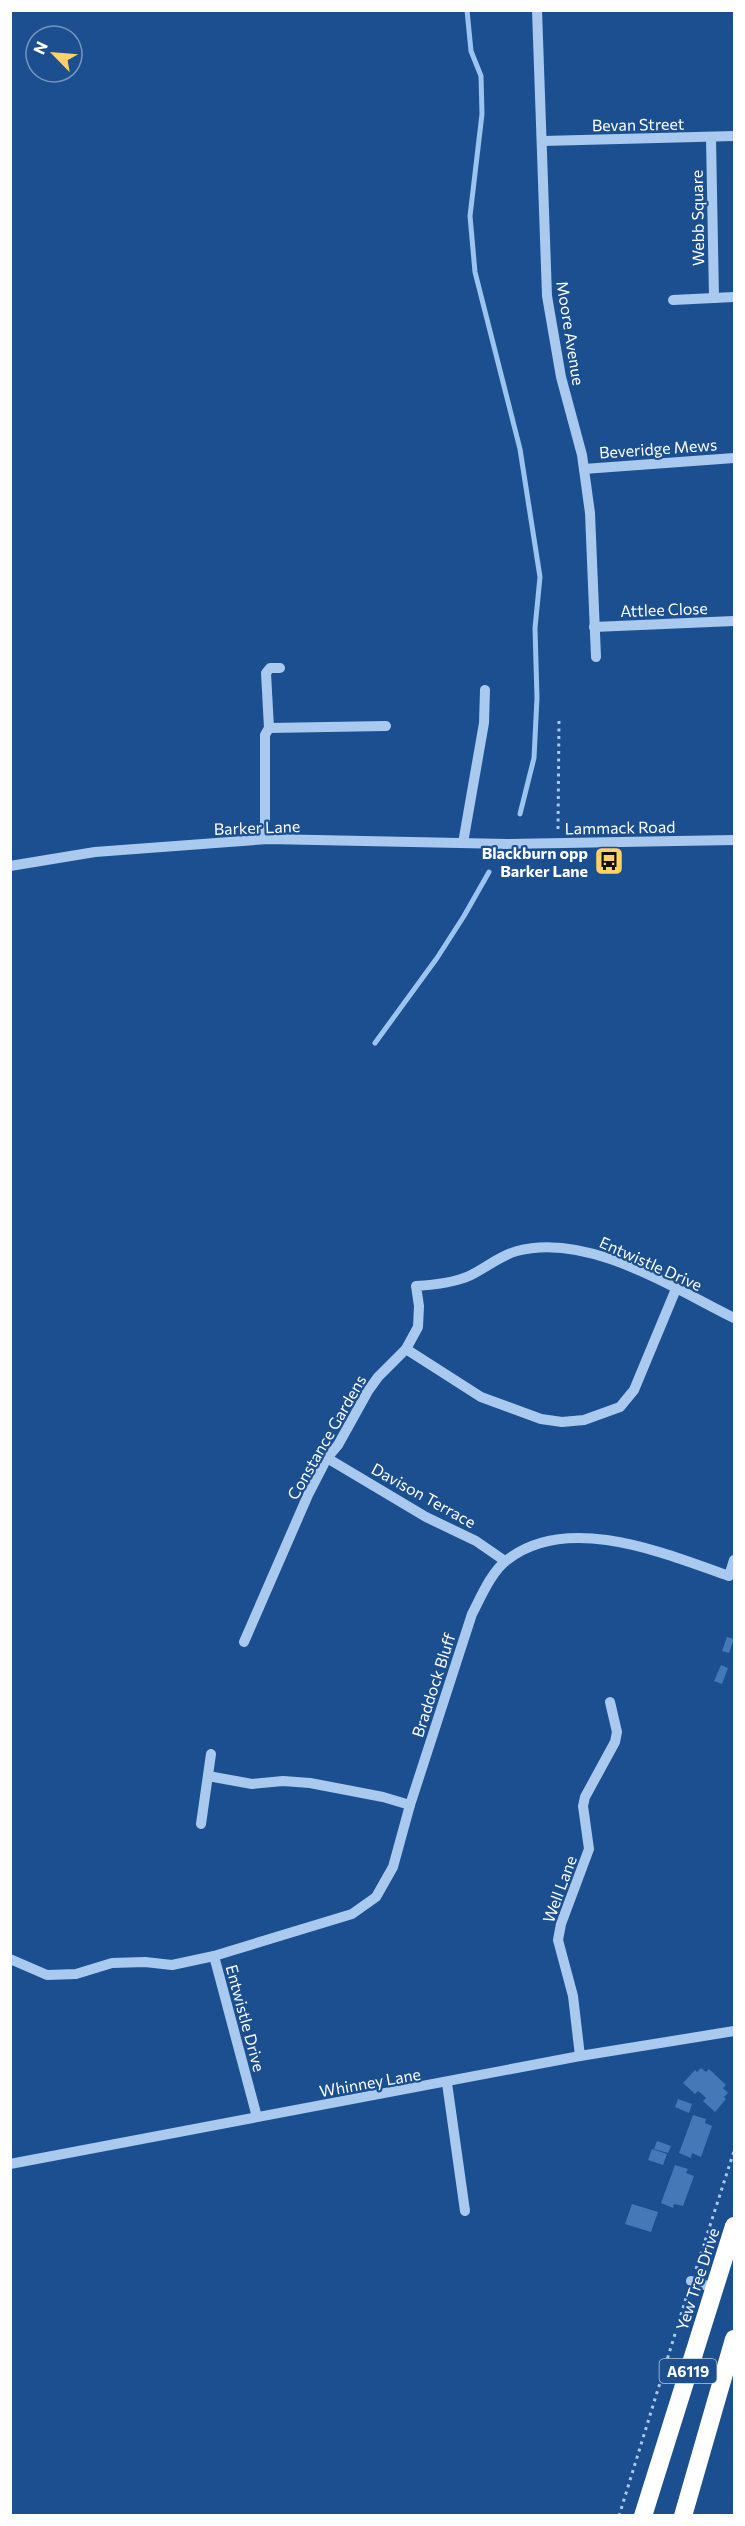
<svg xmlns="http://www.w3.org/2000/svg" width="745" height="2526" font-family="Commissioner,sans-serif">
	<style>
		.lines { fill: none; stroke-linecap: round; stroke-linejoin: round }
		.stream { stroke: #9cc4f0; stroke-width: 5 }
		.building { fill: #4478b7 }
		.path { stroke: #a9c9ee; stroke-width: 3; stroke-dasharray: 3 4.5; stroke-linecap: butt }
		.minor { stroke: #a9c9ee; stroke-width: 10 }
		.highway { stroke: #fff; stroke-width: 18 }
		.labels { text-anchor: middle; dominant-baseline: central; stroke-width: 4.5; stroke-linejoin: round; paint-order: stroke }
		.shield { fill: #1b4f8f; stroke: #bbcadd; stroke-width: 1.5 }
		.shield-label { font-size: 15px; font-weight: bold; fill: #fff }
		.street-label { font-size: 16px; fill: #fff; stroke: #1b4f8f }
		.poi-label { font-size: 16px; font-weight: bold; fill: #fff; stroke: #1b4f8f; text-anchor: end }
	</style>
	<rect width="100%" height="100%" fill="#1b4f8f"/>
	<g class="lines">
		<!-- stream -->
		<g class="stream">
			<path d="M467,10L471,51L481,76L482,114L470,216L475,272L520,449L540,577L535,628L537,698L534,758L520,814"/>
			<path d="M375,1043L437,958L464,916L489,872"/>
		</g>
	</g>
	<!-- building -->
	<g class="building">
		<path d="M727,1637L734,1639L729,1653L722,1651Z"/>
		<path d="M721,1665L728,1668L722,1684L714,1681Z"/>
		<path d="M701,2068L706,2072L709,2069L726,2085L723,2088L728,2093L724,2097L726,2099L715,2112L703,2101L706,2098L702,2094L698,2091L695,2094L683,2083L695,2070L697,2072Z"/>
		<path d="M678,2099L692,2104L689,2113L675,2107Z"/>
		<path d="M693,2115L706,2119L705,2123L712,2126L701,2157L692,2153L691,2158L679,2153Z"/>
		<path d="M657,2141L671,2146L668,2153L654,2149Z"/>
		<path d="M652,2149L667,2154L663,2165L648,2160Z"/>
		<path d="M675,2165L688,2169L686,2173L694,2176L683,2206L674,2204L673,2208L661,2203Z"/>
		<path d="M632,2204L658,2212L651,2232L625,2224Z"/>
	</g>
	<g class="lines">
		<!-- path -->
		<g class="path">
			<path d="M558,829L559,719"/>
			<path d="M696,2269L734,2151"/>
			<path d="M619,2516L687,2295"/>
		</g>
		<!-- minor -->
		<g class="minor">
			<path d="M537,10L547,296L561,377L582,455L590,513L596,657"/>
			<path d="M711,138L714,298"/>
			<path d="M543,141L734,136"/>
			<path d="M673,300L734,297"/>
			<path d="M584,469L734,458"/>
			<path d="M594,627L734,621"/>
			<path d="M269,728L266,673L270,668H280"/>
			<path d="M265,839V735L269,728L386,726"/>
			<path d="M463,843L484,723L485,690"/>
			<path d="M10,866L95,852L268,839L507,844L734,840"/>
			<path d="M406,1349L481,1397L541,1419L562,1422L584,1420L620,1407L634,1390L676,1289"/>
			<path d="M327,1458L426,1517L476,1541L505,1561"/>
			<path d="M244,1642L308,1495L327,1458L338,1445L368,1391L378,1377L406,1349L418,1327L419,1306L416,1286C433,1285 453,1283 469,1276C486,1268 499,1256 517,1251C588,1232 673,1288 734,1318"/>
			<path d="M208,1776L252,1784L283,1781L310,1783L383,1797L410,1805"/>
			<path d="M201,1824L211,1754"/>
			<path d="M214,1956L352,1914L376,1897L393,1867L410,1805L472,1614C481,1597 491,1572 507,1560C568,1512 666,1554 729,1576L734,1560"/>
			<path d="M10,1959L47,1975L76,1974L112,1963L145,1962L172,1965L214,1956L257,2117"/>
			<path d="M580,2056L573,1996L558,1940L561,1924L589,1849L583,1806L585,1797L615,1742L617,1732L610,1702"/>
			<path d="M447,2083L465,2211"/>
			<path d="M10,2164L580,2056L734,2031"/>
			<path d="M691,2281L715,2288"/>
		</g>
		<!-- highway -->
		<g class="highway">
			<path d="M643,2516L734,2226"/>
			<path d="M683,2516L734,2339"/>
		</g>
	</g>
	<!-- icons -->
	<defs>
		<g id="bus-square" transform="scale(1.5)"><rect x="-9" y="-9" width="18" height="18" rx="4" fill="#ffd166" stroke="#1b4f8f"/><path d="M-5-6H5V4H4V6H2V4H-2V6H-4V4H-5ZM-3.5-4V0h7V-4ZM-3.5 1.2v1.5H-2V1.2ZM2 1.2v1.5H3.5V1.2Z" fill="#111"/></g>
	</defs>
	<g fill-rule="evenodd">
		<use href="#bus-square" x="609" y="861"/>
	</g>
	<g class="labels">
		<!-- shield labels -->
		<rect class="shield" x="659.5" y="2359" width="57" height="24" rx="4.5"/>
		<g class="shield-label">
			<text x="688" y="2371">A6119</text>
		</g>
		<!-- street labels -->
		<g class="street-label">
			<text transform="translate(638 124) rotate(-1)">Bevan Street</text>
			<text transform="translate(697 218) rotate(-91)">Webb Square</text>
			<text transform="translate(571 333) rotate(81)">Moore Avenue</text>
			<text transform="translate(658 448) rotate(-4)">Beveridge Mews</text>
			<text transform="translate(664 609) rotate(-2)">Attlee Close</text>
			<text transform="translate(257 827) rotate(-2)">Barker Lane</text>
			<text transform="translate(620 827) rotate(-1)">Lammack Road</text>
			<text transform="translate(651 1263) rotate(24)">Entwistle Drive</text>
			<text transform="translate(326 1437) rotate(-60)">Constance Gardens</text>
			<text transform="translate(424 1495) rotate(29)">Davison Terrace</text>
			<text transform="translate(433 1685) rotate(-72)">Braddock Bluff</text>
			<text transform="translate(559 1889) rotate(-70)">Well Lane</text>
			<text transform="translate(246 2018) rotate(75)">Entwistle Drive</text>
			<text transform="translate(370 2082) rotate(-10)">Whinney Lane</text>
			<text transform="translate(697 2279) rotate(-72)">Yew Tree Drive</text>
		</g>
		<!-- poi labels -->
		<g class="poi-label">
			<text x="588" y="852">Blackburn opp<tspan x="588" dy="18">Barker Lane</tspan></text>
		</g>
	</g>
	<!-- border -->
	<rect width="745" height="2526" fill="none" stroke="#ffffff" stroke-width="24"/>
	<!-- north arrow -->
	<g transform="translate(54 54) rotate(295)"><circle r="28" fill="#1b4f8f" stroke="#7695bc" stroke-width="1.5"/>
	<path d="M0-4.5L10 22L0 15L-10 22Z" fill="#ffd166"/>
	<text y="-9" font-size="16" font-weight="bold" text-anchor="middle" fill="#ffffff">N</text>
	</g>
</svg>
